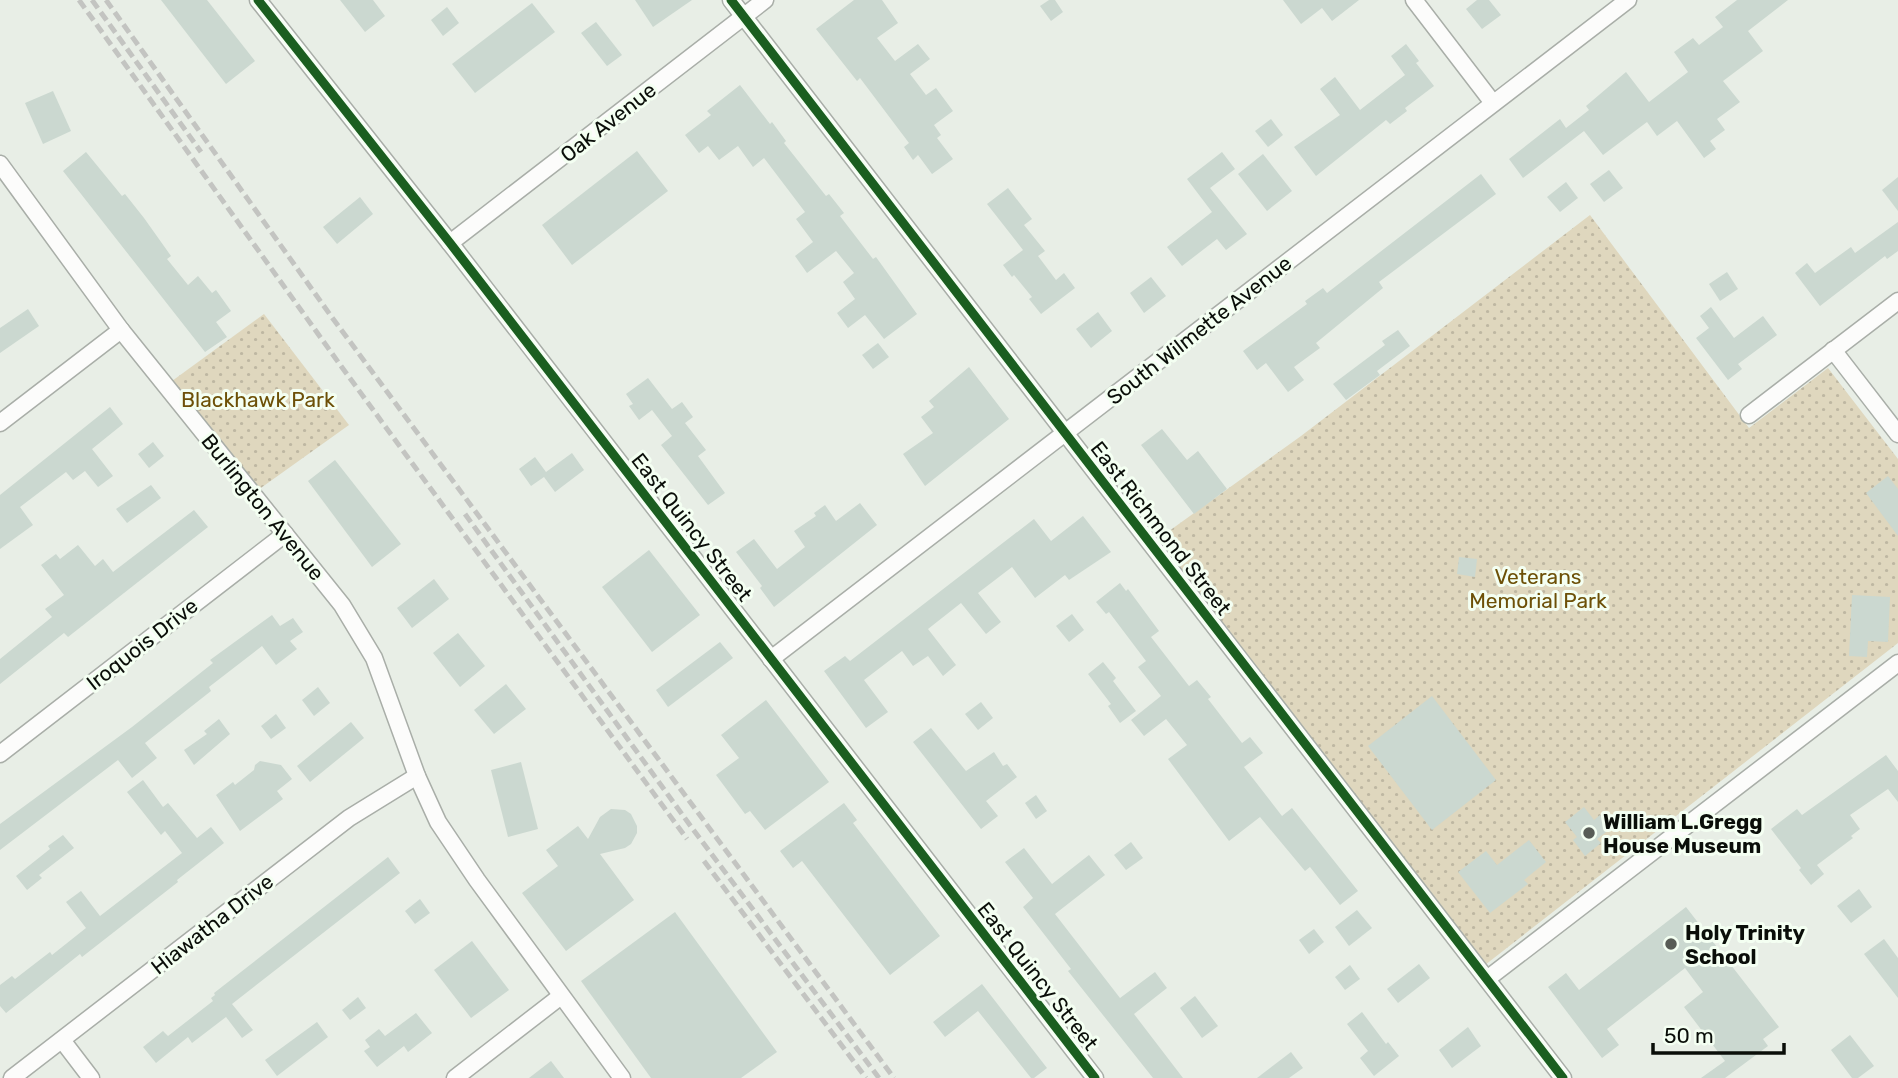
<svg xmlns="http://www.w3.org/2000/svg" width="1898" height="1078" font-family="Rubik,sans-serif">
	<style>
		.park { fill: url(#park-dots) }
		.building { fill: #cbd8d0 }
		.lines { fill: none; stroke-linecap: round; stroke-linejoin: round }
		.minor-casing { stroke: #a9aea8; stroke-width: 19 }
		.minor { stroke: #fcfcfb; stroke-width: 16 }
		.rail { stroke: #c3c4c1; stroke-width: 5; stroke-dasharray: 10 5; stroke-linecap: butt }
		.cycleway-casing { stroke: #f4fff2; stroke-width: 13 }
		.cycleway { stroke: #1b5e20; stroke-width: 9 }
		.poi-dot { fill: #585c56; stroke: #f4fff2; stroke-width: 2.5 }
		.labels { text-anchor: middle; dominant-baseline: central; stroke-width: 6; stroke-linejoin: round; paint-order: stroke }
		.street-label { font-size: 21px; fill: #0a0e09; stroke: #f4fff2 }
		.park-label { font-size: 21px; fill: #6d5007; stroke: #f4fff2 }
		.poi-label { font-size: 21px; font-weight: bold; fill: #0a0e09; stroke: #f4fff2; text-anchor: start }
	</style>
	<defs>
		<pattern id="park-dots" width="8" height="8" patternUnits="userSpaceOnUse" patternTransform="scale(1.75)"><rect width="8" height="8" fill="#dfd7be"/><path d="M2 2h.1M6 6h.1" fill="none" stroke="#beb7a2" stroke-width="1.8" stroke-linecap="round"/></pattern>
	</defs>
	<rect width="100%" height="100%" fill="#e8eee6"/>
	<!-- park -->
	<g class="park">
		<path d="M1590,215L1749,428L1828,368L1898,459V643L1485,965L1158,539L1301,436Z"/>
		<path d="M264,314L349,425L258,490L172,381Z"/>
	</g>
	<!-- building -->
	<g class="building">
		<path d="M161,0H207L255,61L226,84Z"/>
		<path d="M340,0H373L385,16L365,32Z"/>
		<path d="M635,0H692L653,27Z"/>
		<path d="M854,0H882L898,23L877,38L895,61L918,44L930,59L910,74L926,95L936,88L953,111L934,125L941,135L937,138L953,159L932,174L918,155L913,160L904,147L909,143L860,78L857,81L816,29Z"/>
		<path d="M1049,0H1055L1063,12L1051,21L1040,6Z"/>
		<path d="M1283,0H1359L1332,21L1322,8L1301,24Z"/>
		<path d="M1477,0H1489L1501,15L1482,29L1466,9Z"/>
		<path d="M1737,0H1788L1748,31L1763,51L1723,81L1740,102L1717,119L1725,130L1710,141L1716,149L1704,158L1677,121L1657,136L1647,122L1603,155L1584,131L1523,178L1509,159L1560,119L1566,128L1589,110L1586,106L1626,72L1649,102L1688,72L1674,52L1693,38L1699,45L1723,27L1715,17Z"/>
		<path d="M532,3L555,32L475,93L452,64Z"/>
		<path d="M447,7L459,23L443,36L431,20Z"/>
		<path d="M596,22L622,55L607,66L581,33Z"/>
		<path d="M1406,44L1419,61L1416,63L1434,86L1405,108L1407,111L1390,124L1386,120L1316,176L1294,147L1340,115L1320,89L1335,77L1360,110L1405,75L1391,56Z"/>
		<path d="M740,85L770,124L772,122L786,141L784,143L826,196L829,194L844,213L840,216L873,259L876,257L917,314L884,339L865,315L848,328L837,313L855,299L843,282L854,273L836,251L807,273L795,256L813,242L796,219L805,212L764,158L753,167L738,146L719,160L708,146L699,153L685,135L711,115L707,111Z"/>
		<path d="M53,91L71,131L43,144L25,103Z"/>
		<path d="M1271,119L1283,135L1268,147L1255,131Z"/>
		<path d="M637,151L668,191L572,265L542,225Z"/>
		<path d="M86,152L122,196L125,194L144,218L171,256L167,259L188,285L198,276L212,293L216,290L231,311L216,322L227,337L205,352L63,171Z"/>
		<path d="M1222,152L1235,169L1210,188L1247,234L1226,250L1217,239L1182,266L1167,247L1212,212L1187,179Z"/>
		<path d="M1263,154L1292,191L1267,211L1238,174Z"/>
		<path d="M1609,170L1623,188L1604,202L1590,184Z"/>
		<path d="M1481,174L1496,194L1379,282L1383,288L1316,343L1320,348L1294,367L1304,380L1288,392L1266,363L1257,370L1243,351L1307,304L1305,301L1323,288L1327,293Z"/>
		<path d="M1898,177V211L1882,190Z"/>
		<path d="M1566,182L1578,198L1560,212L1547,197Z"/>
		<path d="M1008,188L1032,219L1024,225L1045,251L1038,256L1056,280L1064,273L1075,288L1041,314L1029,299L1032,297L1014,275L1012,277L1003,265L1023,250L987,204Z"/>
		<path d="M360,197L373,214L337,244L323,227Z"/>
		<path d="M1898,222V251L1887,259L1885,256L1820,306L1795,273L1807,263L1815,273L1851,247L1855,253Z"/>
		<path d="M1727,272L1738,289L1720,301L1709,284Z"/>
		<path d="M1151,277L1166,296L1144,313L1130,293Z"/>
		<path d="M1711,307L1734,338L1763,316L1777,335L1738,364L1742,369L1728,380L1696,338L1709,328L1700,316Z"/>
		<path d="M28,309L39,326L0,353V328Z"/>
		<path d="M1098,312L1112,331L1091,348L1076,329Z"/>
		<path d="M1398,330L1410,346L1377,371L1380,375L1346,400L1333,384L1385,345L1382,341Z"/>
		<path d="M878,343L889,357L873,369L862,355Z"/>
		<path d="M969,367L1009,419L925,486L903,454L933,433L921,417L934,407L929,401Z"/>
		<path d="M648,378L672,409L682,402L693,417L685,423L706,450L698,456L725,493L708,505L661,445L672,436L652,410L639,420L629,406L633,404L626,394Z"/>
		<path d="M110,407L123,424L92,449L113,476L98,487L85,471L73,480L66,472L20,507L33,525L0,549V495Z"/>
		<path d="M1162,429L1187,460L1198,451L1227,489L1194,514L1141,445Z"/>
		<path d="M153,442L164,456L149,468L138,454Z"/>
		<path d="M572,453L584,470L555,492L544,477L531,486L519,469L535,457L546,472Z"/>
		<path d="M335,460L401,544L372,567L308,481Z"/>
		<path d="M1888,476L1898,489V536L1866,493Z"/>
		<path d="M151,485L161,498L127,523L116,509Z"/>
		<path d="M860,503L877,525L774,607L760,588L762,586L736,552L754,539L777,569L805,547L794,531L816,516L814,513L825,505L836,521Z"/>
		<path d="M194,510L208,527L68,637L64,633L0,684V659L52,617L45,609L64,595L41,565L56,554L60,559L78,545L95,566L103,559L113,572Z"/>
		<path d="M1083,516L1111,552L1069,580L1065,575L1035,598L1012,567L978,593L1001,622L986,634L961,603L928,629L956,665L943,676L928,656L913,666L902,651L864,680L888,712L866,728L824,671L845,656L850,661L1034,519L1051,541Z"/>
		<path d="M649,550L700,615L652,652L602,587Z"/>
		<path d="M1459,557L1477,559L1475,577L1457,574Z"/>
		<path d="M434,579L449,599L412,628L397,608Z"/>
		<path d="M1120,583L1126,591L1128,589L1159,631L1151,637L1189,686L1197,680L1211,697L1208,699L1242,743L1250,737L1263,753L1244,767L1282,816L1292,808L1358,891L1340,905L1310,867L1305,871L1260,817L1229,841L1168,759L1187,745L1166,719L1144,736L1131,720L1161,696L1138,667L1146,661L1109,612L1106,614L1096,602Z"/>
		<path d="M1852,595L1890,597L1888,642L1868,641L1867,657L1849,656Z"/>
		<path d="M1072,614L1084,630L1069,642L1056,626Z"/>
		<path d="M272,615L280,626L293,618L303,632L290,641L297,649L276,665L262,646L209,687L211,691L145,743L157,758L132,778L118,760L0,850V824L132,727L213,663L210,660Z"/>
		<path d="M458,633L485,666L460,687L433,653Z"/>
		<path d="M720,642L733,658L668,707L656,690Z"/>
		<path d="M1103,662L1116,678L1113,681L1136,711L1120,723L1108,706L1111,704L1088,674Z"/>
		<path d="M506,684L526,709L494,734L474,710Z"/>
		<path d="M318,687L330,703L314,716L302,700Z"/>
		<path d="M1432,696L1496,780L1432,830L1368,746Z"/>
		<path d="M766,700L829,782L765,830L750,811L745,814L716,775L739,758L721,735Z"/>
		<path d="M981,702L993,718L978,730L965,714Z"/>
		<path d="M276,714L286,728L271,739L261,726Z"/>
		<path d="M219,719L230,734L194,765L184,750L207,734L204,731Z"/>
		<path d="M351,722L364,738L310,782L297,766Z"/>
		<path d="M931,728L966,771L994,752L1003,766L1007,764L1017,777L986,801L998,816L981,829L913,742Z"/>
		<path d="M1886,755L1898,771V802L1888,789L1850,815L1860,829L1851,836L1853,838L1817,865L1824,874L1811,885L1799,870L1801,868L1771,829L1797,809L1802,815Z"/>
		<path d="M260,761L281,765L292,779L277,791L283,799L240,831L216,795L233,782L235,785L254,770L255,765Z"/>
		<path d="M521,762L538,829L508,837L491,770Z"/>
		<path d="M143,780L163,807L168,803L197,838L211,827L224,843L177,880L178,882L82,957L80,954L6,1013L0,1006V985L12,976L15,979L50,952L52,955L86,928L66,902L81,891L100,916L182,853L165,831L161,835L127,792Z"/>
		<path d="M1036,795L1047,811L1036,819L1025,803Z"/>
		<path d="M844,803L857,820L853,823L940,936L890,975L802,861L793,868L780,851Z"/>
		<path d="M1584,807L1594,820L1600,815L1610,829L1597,839L1601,843L1585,856L1573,840L1577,837L1565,822Z"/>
		<path d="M611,809L625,810L631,814L637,826V833L631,844L625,848L600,854L634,900L566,951L522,893L558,866L546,850L578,826L588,839L600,817Z"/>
		<path d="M63,835L74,848L39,875L42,878L27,890L16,876L50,849L48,846Z"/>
		<path d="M1529,840L1546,862L1524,880L1528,884L1490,913L1458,872L1486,851L1497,865Z"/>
		<path d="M1131,842L1143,858L1126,870L1114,855Z"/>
		<path d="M1024,848L1052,884L1089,855L1105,875L1055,914L1120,998L1155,972L1167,988L1134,1014L1183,1078H1153L1068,971L1071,969L1023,907L1033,898L1005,862Z"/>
		<path d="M388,857L400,873L232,1004L253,1030L242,1038L226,1017L192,1043L188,1037L156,1063L143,1047L163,1031L168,1036L213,1001L211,998L215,995L214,993Z"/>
		<path d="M1859,889L1872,907L1851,923L1837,906Z"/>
		<path d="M420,899L430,913L415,924L405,911Z"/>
		<path d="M1686,907L1779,1027L1763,1039L1768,1046L1725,1078H1701L1725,1061L1684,1007L1703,992L1685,968L1607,1029L1619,1045L1602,1058L1548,987L1566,973L1579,990Z"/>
		<path d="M1357,910L1372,928L1349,946L1335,927Z"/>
		<path d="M675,912L777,1052L741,1078H651L581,981Z"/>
		<path d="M1314,929L1324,942L1309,954L1299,940Z"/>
		<path d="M1884,939L1898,958V998L1864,954Z"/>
		<path d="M472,941L509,990L471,1018L434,970Z"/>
		<path d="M1419,964L1430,978L1398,1003L1387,989Z"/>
		<path d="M1350,965L1360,979L1345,990L1335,977Z"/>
		<path d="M982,984L1047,1068L1034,1078H1031L978,1011L945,1037L933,1022Z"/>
		<path d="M1195,996L1218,1026L1202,1038L1180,1008Z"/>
		<path d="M358,997L366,1008L350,1020L342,1010Z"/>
		<path d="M1362,1012L1386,1044L1388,1042L1399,1056L1374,1076L1360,1058L1368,1051L1347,1024Z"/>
		<path d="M416,1013L432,1033L408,1052L404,1046L377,1067L364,1051L370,1047L365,1040L379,1029L385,1036Z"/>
		<path d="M317,1022L328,1037L277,1076L265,1060Z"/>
		<path d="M1468,1027L1481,1046L1452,1068L1439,1050Z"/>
		<path d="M1850,1035L1874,1066L1858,1078H1852L1831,1050Z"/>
		<path d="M1291,1052L1303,1068L1289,1078H1257Z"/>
		<path d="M551,1061L564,1078H529Z"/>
	</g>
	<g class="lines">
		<!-- minor casing -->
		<g class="minor-casing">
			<g id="minor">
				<path d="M258,0L450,243L1095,1078"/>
				<path d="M731,0L1563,1078"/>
				<path d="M1414,0L1493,103"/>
				<path d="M0,164L121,330L342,605L374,658L417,776L438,822L477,880L622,1078"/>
				<path d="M450,243L765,0"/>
				<path d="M1833,350L1898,434"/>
				<path d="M1749,415L1898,301"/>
				<path d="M0,423L121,330"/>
				<path d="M771,659L1628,0"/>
				<path d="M0,754L285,534"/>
				<path d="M1487,979L1898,663"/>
				<path d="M62,1040L91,1078"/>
				<path d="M12,1078L349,818L417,776"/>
				<path d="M455,1078L561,996"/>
			</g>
		</g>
		<!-- minor -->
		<use href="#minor" class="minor"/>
		<!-- rail -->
		<g class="rail">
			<path d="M79,0L341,366L687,839"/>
			<path d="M92,0L201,152"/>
			<path d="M106,0L331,316L894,1078"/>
			<path d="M465,514L692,828L879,1078"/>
			<path d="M704,861L866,1078"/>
		</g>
		<!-- cycleway casing -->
		<g class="cycleway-casing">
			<g id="cycleway">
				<path d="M258,0L450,243L1095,1078"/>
				<path d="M731,0L1563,1078"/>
			</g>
		</g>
		<!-- cycleway -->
		<use href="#cycleway" class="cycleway"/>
	</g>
	<!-- markers -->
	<g class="poi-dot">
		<circle cx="1589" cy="833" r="7"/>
		<circle cx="1671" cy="944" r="7"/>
	</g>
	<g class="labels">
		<!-- street labels -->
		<g class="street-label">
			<text transform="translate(608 122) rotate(-38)">Oak Avenue</text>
			<text transform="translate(1199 330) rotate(-38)">South Wilmette Avenue</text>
			<text transform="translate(263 507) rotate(51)">Burlington Avenue</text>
			<text transform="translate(692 527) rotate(52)">East Quincy Street</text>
			<text transform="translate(1161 528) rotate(52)">East Richmond Street</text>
			<text transform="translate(142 644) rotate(-38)">Iroquois Drive</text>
			<text transform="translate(212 924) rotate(-38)">Hiawatha Drive</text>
			<text transform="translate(1038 976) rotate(52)">East Quincy Street</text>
		</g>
		<!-- park labels -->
		<g class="park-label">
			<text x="258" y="399">Blackhawk Park</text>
			<text x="1538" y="576">Veterans<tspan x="1538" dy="24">Memorial Park</tspan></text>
		</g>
		<!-- poi labels -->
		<g class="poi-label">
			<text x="1603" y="821">William L.Gregg<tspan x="1603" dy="24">House Museum</tspan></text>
			<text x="1685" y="932">Holy Trinity<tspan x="1685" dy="24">School</tspan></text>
		</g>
	</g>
	<!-- scale -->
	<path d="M1653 1043v10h131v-10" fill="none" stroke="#0a0e09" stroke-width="3.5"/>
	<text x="1664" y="1043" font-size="21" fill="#0a0e09" stroke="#f4fff2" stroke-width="5" paint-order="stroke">50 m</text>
</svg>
